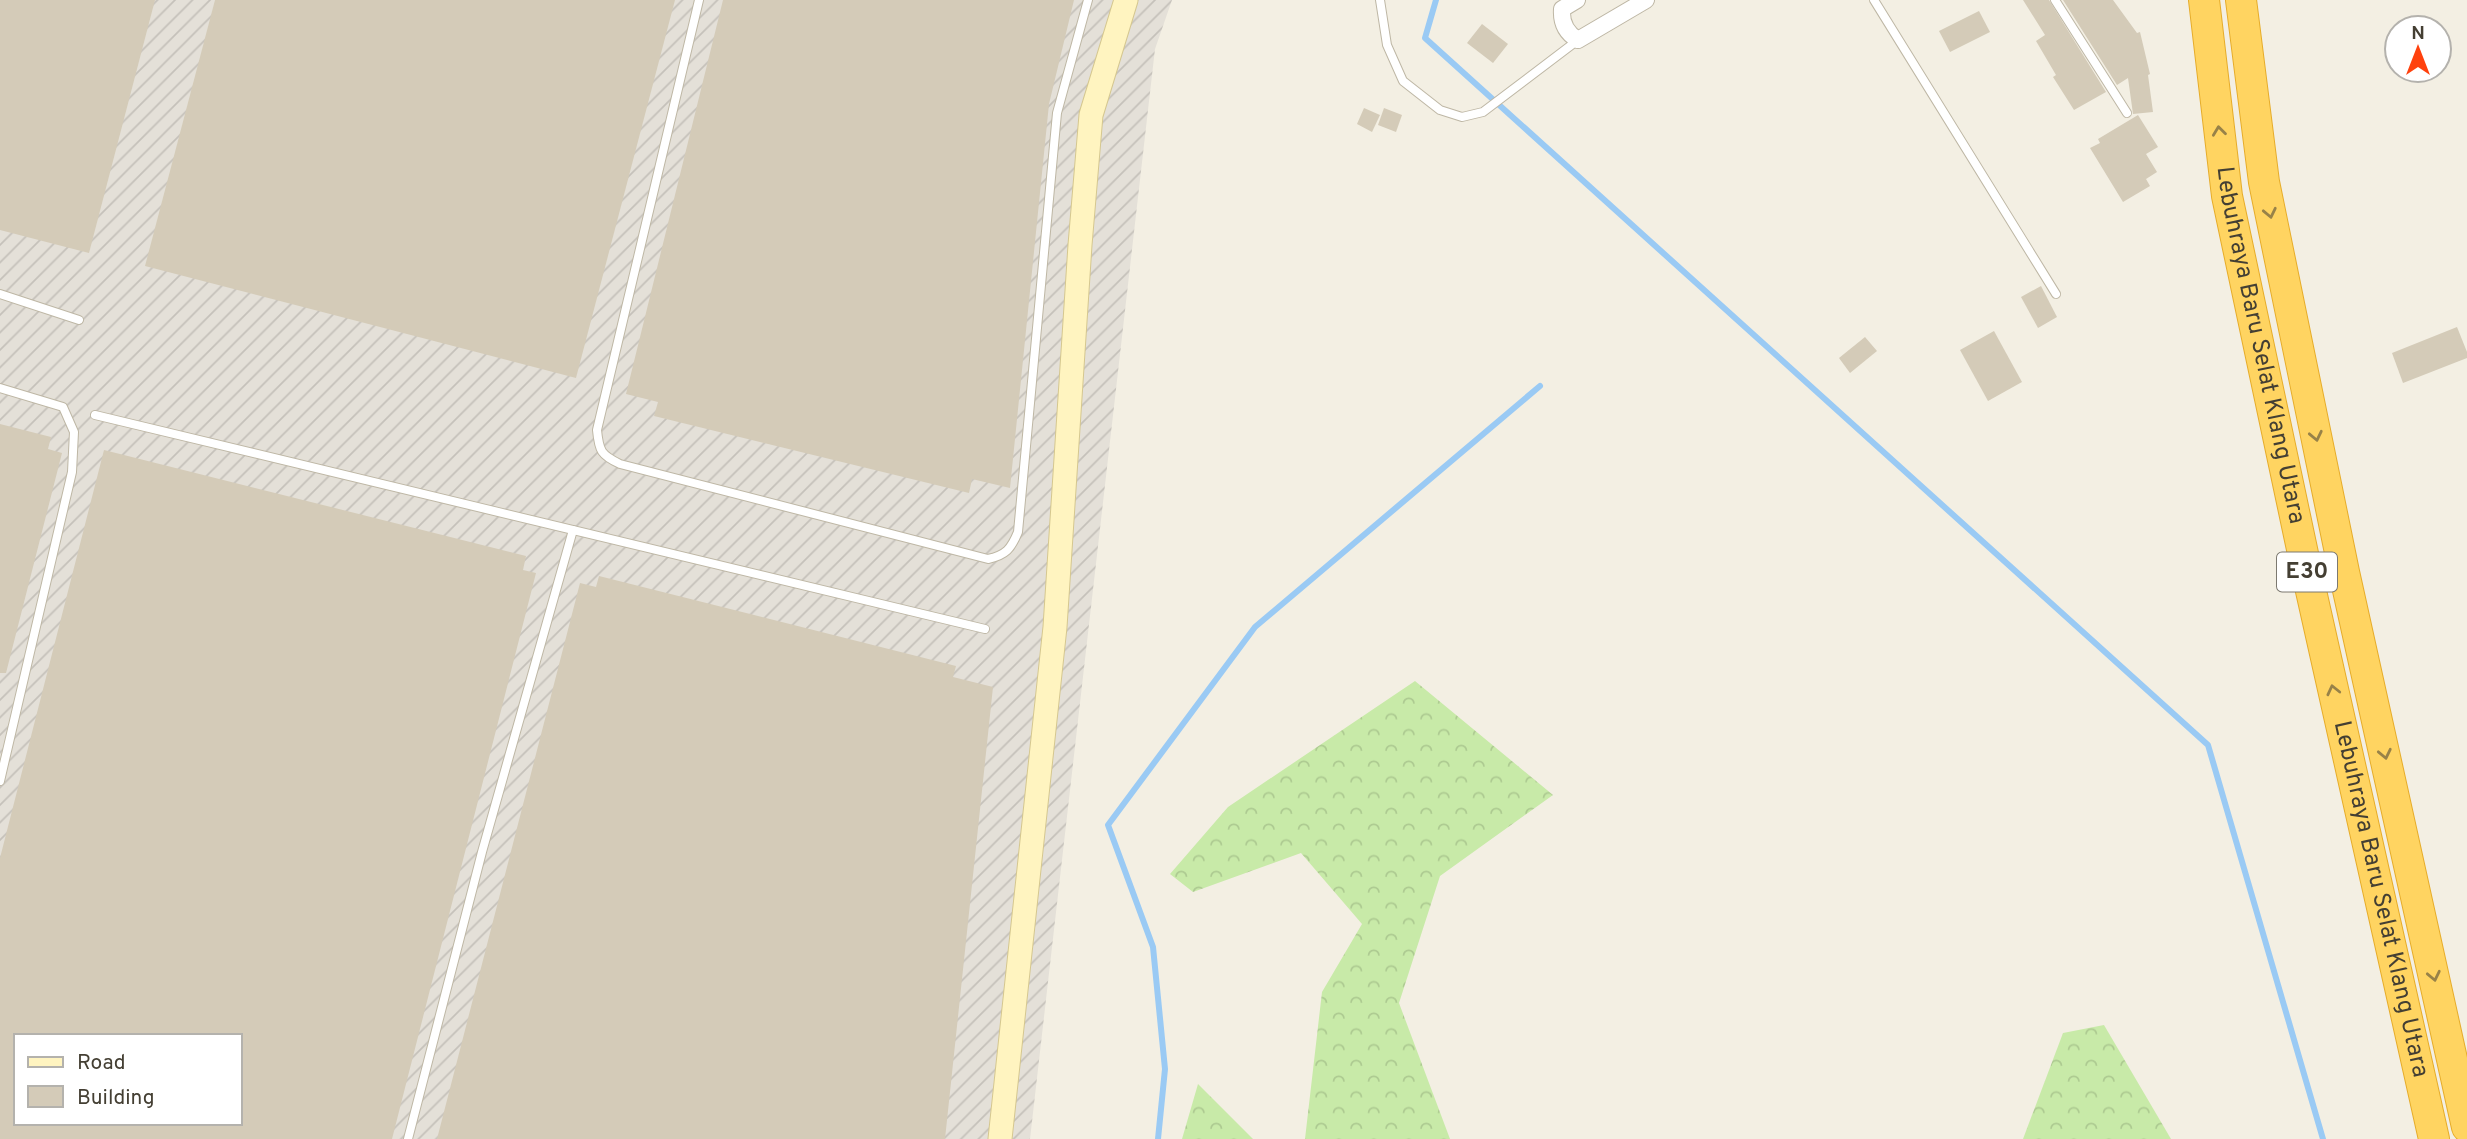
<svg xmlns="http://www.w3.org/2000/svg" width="2467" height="1139" font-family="Overpass,sans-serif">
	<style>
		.industrial { fill: url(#industrial-furrows); fill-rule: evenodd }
		.forest { fill: url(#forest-crowns) }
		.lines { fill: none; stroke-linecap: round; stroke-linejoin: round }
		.stream { stroke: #9acaf4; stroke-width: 6 }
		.building { fill: #d4cbb8; fill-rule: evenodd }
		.lane-casing { stroke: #beb7a5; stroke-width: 10 }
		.street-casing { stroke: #beb7a5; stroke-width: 18 }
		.secondary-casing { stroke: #d5c78f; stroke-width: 25 }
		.highway-casing { stroke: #e6ac2a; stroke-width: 32 }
		.lane { stroke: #fff; stroke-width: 8 }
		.street { stroke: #fff; stroke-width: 16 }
		.secondary { stroke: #fff4c0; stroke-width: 23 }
		.highway { stroke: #ffd461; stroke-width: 30 }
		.oneway { stroke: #988248 }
		.labels { text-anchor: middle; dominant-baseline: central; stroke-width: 6; stroke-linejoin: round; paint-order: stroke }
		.shield { fill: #fff; stroke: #7c7970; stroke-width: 2 }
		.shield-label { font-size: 23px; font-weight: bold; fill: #443f33 }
		.street-label { font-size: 24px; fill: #443f33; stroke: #fff }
	</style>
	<defs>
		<pattern id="industrial-furrows" width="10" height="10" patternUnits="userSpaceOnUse" patternTransform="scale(1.75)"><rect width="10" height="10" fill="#e4e0d8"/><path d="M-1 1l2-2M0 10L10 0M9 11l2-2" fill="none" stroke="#c5c1ba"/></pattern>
		<pattern id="forest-crowns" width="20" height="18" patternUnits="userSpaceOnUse" patternTransform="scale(1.75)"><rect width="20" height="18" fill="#c8eaa8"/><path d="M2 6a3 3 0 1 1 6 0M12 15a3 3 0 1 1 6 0" fill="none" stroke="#adca91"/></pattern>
	</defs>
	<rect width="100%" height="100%" fill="#f3efe3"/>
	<!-- industrial -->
	<path class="industrial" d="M0,0H1172L1155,49L1030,1139H0ZM16,1036H240V1123H16Z"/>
	<!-- forest -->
	<g class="forest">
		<path d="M1415,681L1553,795L1440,876L1399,1003L1450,1139H1305L1322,992L1362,924L1301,853L1193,892L1170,874L1228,807Z"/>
		<path d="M2104,1025L2171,1139H2023L2063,1033Z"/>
		<path d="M1198,1084L1253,1139H1182Z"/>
	</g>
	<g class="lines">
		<!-- stream -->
		<g class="stream">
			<path d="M1436,0L1425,38L2208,745L2323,1139"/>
			<path d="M1158,1139L1165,1069L1153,947L1108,825L1255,627L1540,386"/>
		</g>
	</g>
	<!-- building -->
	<g class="building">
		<path d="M0,0H155L89,253L0,230Z"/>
		<path d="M215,0H675L576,378L145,266Z"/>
		<path d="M723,0H1074L1049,104L1010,488L972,479L969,493L654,416L658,402L626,394Z"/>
		<path d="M2023,0H2049L2106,92L2074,110L2053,77L2056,75L2036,41L2045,35Z"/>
		<path d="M2063,0H2113L2137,33L2140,32L2150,74L2148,75L2153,112L2133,114L2128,78L2117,85Z"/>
		<path d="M1979,11L1990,32L1950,52L1939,31Z"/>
		<path d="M1482,24L1508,44L1493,63L1467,43Z"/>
		<path d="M1364,108L1380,115L1372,132L1357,124Z"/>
		<path d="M1384,108L1402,115L1396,132L1378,125Z"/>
		<path d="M2138,115L2158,147L2146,154L2157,172L2146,179L2150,186L2123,202L2090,148L2100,143L2098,139Z"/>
		<path d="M2041,286L2057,317L2038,328L2021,297Z"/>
		<path d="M2457,327L2467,352V358L2403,383L2392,353Z"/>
		<path d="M1994,331L2022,382L1988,401L1960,350Z"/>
		<path d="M1865,337L1877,351L1850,373L1839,358Z"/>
		<path d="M0,424L51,437L48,449L62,453L6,673H0Z"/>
		<path d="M104,450L526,556L523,570L536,573L392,1139H0V858ZM16,1036H240V1123H16Z"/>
		<path d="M599,576L956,666L953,677L993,687L945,1139H437L580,583L596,587Z"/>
	</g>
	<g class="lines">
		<!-- lane casing -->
		<g class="lane-casing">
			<g id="lane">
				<path d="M699,0L597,430C599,451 601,455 620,464L988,559C1006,555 1011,549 1018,532L1057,113L1088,0"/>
				<path d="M1380,0L1387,45L1403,81L1440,110L1462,117L1483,112L1578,40"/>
				<path d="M1874,0L2056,294"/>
				<path d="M2055,0L2127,113"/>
				<path d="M0,294L79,320"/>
				<path d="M0,388L63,407L74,432L72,472L0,781"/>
				<path d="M95,415L985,629"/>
				<path d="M408,1139L482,852L573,530"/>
			</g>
		</g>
		<!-- street casing -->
		<g class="street-casing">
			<path id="street" d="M1577,0L1562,9C1561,23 1566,33 1578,40L1646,0"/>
		</g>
		<!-- secondary casing -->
		<g class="secondary-casing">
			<path id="secondary" d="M1000,1139L1055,627L1080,245L1091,115L1126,0"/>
		</g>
		<!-- highway casing -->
		<g class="highway-casing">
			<g id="highway">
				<path id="s1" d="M2204,0L2227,196L2309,582L2434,1139"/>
				<path d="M2241,0L2264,182L2344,572L2467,1127"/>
			</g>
		</g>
		<!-- lane -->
		<use href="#lane" class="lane"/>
		<!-- street -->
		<use href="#street" class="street"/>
		<!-- secondary -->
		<use href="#secondary" class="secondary"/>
		<!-- highway -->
		<use href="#highway" class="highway"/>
	</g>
	<!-- one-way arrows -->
	<defs><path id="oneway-chevron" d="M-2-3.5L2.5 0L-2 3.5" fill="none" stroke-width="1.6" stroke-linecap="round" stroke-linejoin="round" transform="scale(1.75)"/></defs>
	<g class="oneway">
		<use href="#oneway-chevron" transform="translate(2219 131) rotate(-97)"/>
		<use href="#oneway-chevron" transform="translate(2270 213) rotate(78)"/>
		<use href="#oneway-chevron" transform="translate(2316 436) rotate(78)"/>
		<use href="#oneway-chevron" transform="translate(2333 690) rotate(-103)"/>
		<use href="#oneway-chevron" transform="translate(2385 754) rotate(78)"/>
		<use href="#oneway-chevron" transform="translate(2434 976) rotate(78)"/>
	</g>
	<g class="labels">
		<!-- shield labels -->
		<rect class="shield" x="2277" y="552.5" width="60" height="39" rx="5"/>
		<g class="shield-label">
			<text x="2307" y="572">E30</text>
		</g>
		<!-- street labels -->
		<g class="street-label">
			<text stroke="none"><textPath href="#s1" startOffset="350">Lebuhraya Baru Selat Klang Utara</textPath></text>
			<text stroke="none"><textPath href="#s1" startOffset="917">Lebuhraya Baru Selat Klang Utara</textPath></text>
		</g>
	</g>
	<!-- legend -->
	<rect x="14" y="1034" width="228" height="91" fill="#ffffff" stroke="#b4b2ad" stroke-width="2"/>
	<rect x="28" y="1057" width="35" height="10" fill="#fff4c0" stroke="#b4b2ad" stroke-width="2"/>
	<text x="77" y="1069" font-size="21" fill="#443f33">Road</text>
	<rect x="28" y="1086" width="35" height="21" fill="#d4cbb8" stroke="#b4b2ad" stroke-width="2"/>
	<text x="77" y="1104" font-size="21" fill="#443f33">Building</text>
	<!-- north arrow -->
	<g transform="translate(2418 49)"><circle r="33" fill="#ffffff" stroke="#b4b2ad" stroke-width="2"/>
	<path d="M0-5L12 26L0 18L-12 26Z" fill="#ff410d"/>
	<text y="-10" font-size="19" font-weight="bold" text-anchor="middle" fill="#443f33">N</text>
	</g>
</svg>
